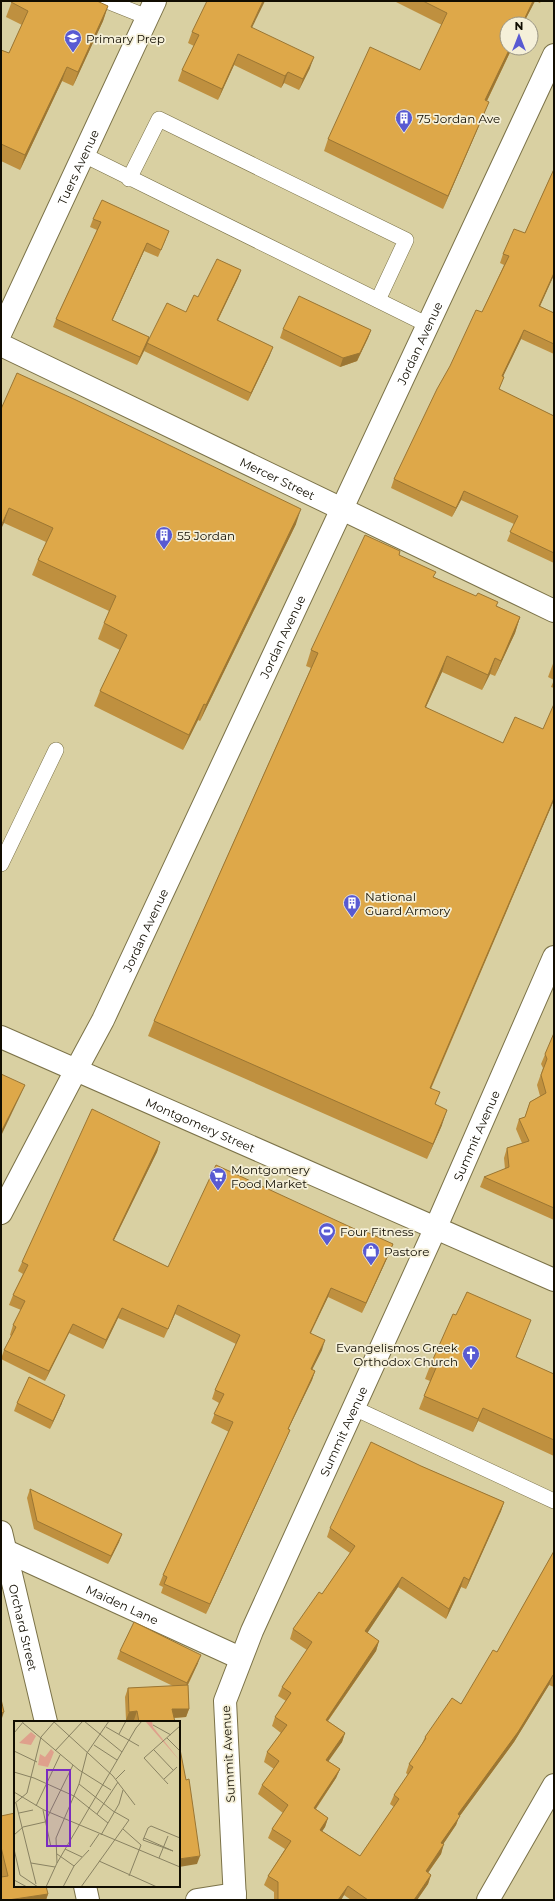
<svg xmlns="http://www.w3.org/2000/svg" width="555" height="1901" font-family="Montserrat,sans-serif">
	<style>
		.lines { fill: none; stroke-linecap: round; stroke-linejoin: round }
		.service-casing { stroke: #7b7248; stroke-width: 16 }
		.minor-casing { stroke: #7b7248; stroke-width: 24 }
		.tertiary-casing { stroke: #7b7248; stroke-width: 24 }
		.secondary-casing { stroke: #7b7248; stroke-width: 24 }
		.service { stroke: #fff; stroke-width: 15 }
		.minor { stroke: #fff; stroke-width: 22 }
		.tertiary { stroke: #fff; stroke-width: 22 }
		.secondary { stroke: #fff; stroke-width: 22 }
		.wall { fill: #bf903f }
		.shaded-wall { fill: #9b7633 }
		.building { fill: #dea849; stroke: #9b7633 }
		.labels { text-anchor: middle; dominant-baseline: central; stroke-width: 3.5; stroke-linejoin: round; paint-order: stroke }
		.poi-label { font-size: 12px; fill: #110d01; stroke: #f5f0d9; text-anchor: start }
		.street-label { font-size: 12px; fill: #110d01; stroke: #f5f0d9 }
		.inset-road { fill: none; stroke: #898262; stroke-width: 1 }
		.view { fill: #7b2cbf; fill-opacity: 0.15; stroke: #7b2cbf; stroke-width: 2 }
		.inset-edge { fill: none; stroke: #110d01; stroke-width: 2 }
	</style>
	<rect width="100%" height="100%" fill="#d9d0a2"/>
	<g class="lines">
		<!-- service casing -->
		<g class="service-casing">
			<g id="service">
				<path d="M107,1L147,17"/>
				<path d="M84,155L428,325"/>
				<path d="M129,179L159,119L406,240L378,300"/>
				<path d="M1,864L56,750"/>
				<path d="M354,1408L554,1501"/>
			</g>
		</g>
		<!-- minor casing -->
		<g class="minor-casing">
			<g id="minor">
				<path id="s1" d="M1,332L155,1"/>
				<path id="s2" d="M1,345L554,611"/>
				<path id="s3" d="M76,1070L103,1020L554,55"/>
				<path id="s4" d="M1,1532L46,1722"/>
				<path id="s5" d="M6,1551L240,1658"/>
				<path d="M85,1886L88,1900"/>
				<path d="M197,1900L235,1894"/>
			</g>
		</g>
		<!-- tertiary casing -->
		<g class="tertiary-casing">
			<g id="tertiary">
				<path d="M1,1213L76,1070"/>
				<path d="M488,1900L554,1785"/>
			</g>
		</g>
		<!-- secondary casing -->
		<g class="secondary-casing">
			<g id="secondary">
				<path id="s6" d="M1,1037L554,1280"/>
				<path id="s7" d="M235,1900L225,1701L252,1631L436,1227L554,957"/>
			</g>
		</g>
		<!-- service -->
		<use href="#service" class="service"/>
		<!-- minor -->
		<use href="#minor" class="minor"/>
		<!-- tertiary -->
		<use href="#tertiary" class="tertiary"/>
		<!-- secondary -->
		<use href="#secondary" class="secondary"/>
	</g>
	<!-- wall -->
	<g class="wall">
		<path d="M12,1L108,6L103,21L73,86L62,81L20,170L1,161V50L9,53L22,25L6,17Z"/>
		<path d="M394,1H535L523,24H507L512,48L487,101L484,114L443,209L324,151L328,139L420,70L442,25Z"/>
		<path d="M536,1H541L540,3Z"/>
		<path d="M252,28L310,68L299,90L284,83L281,88L234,65L218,100L178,81L182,70L194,46L188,43L192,32Z"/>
		<path d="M554,169V275L540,306L554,313V354L521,339L503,376L504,377L499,389L554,416V563L507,541L514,524L461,500L452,517L391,488L394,479L482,312L504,265L500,263L503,254L525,233Z"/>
		<path d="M93,219L166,239L158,257L144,251L112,320L149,337L147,345L137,365L53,327L56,319L97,230L90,227Z"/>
		<path d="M241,270L238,278L218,320L270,355L248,401L144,351L147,343L186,312L198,297Z"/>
		<path d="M283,329L371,330L368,338L357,361L340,367L280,338Z"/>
		<path d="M1,409L296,524L200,721L198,720L183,750L94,706L100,691L120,650L98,639L104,623L109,611L32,575L38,560L46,542L4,523Z"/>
		<path d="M400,551L399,555L434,577L520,617L515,633L495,676L490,674L482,690L442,672L426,707L554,800L431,1089L442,1125L427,1159L148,1036L154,1021L311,668L306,666L311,650Z"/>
		<path d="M554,661V688L551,687L554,680L548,677Z"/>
		<path d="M554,1033V1220L480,1187L484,1177L505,1169L504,1158L507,1148L522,1143L516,1129L519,1119L525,1117L530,1102L540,1096L537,1085L543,1068L541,1064Z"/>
		<path d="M160,1142L157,1152L114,1240L168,1267L359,1231L393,1244L389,1254L362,1313L328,1297L311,1333L322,1350L312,1369L315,1371L312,1380L288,1429L290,1430L286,1439L206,1614L161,1593L163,1587L159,1585L163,1575L229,1432L211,1423L219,1403L212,1399L215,1390L236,1344L175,1314L164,1338L118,1318L103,1349L69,1333L45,1381L1,1359L4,1350L11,1336L10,1335L13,1325L21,1310L9,1305L13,1295L23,1274L18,1271L22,1262Z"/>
		<path d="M456,1315L526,1333L516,1358L554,1374V1456L478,1421L473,1432L419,1409L430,1381L425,1379L430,1366Z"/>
		<path d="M17,1403H62L50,1429L14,1411Z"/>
		<path d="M421,1466L504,1502L501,1511L466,1589L461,1587L446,1619L398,1587L367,1633L379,1641L376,1651L328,1721L345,1733L342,1742L328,1761L340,1769L336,1778L316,1809L328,1818L325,1827L322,1831L360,1856L394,1807L390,1804L394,1795L408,1775L406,1773L409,1764L422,1744L425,1737L461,1704L497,1652L554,1551V1687L549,1685L514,1742L459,1817L456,1825L443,1844L441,1854L428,1873L431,1875L428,1884L417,1900H351L344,1895L341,1900H274V1892L264,1885L268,1876L285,1849L268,1838L272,1829L283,1813L258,1794L262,1785L274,1769L264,1762L267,1752L281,1733L272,1726L275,1717L286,1701L278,1696L282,1687L307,1650L290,1639L293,1629L322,1594L350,1553L327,1537L330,1528Z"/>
		<path d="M30,1489L122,1534L119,1542L108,1564L34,1529L27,1498Z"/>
		<path d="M120,1651L198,1663L188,1685L189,1709L186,1717L174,1718V1722H134V1720H126L125,1697L128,1688L173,1686L117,1659Z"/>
		<path d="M1,1816L48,1894L46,1900H1L2,1877L1,1873Z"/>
	</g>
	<!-- shaded-wall -->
	<g class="shaded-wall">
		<path d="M263,1H265L247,38L251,27Z"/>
		<path d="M533,1H535L523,24H522Z"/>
		<path d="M108,6L103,21L73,86L78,72Z"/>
		<path d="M510,48H512L481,113L485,100Z"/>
		<path d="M238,54L234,65L218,100L222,89Z"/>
		<path d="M314,57L310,68L299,90L303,79Z"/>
		<path d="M67,67L62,81L20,170L25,155Z"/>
		<path d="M288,72L284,83L281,88L285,76Z"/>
		<path d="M489,102L484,114L443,209L448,196Z"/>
		<path d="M147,243L144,251L109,328L112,320Z"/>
		<path d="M241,270L238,278L214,328L217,320Z"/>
		<path d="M554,273V275L536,315L539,306Z"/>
		<path d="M371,330L368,338L357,361L340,367L343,358Z"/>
		<path d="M524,330L521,339L499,385L502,376Z"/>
		<path d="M149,337L147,345L137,365L140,357Z"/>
		<path d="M273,347L270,355L248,401L251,393Z"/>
		<path d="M464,491L461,500L452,517L456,508Z"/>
		<path d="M9,508L4,523L1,529V526Z"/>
		<path d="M301,509L296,524L200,721L206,705Z"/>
		<path d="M520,617L515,633L495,676L501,661Z"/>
		<path d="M447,656L442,672L419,722L425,707Z"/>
		<path d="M495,658L490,674L482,690L488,675Z"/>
		<path d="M204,704L198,720L183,750L189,735Z"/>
		<path d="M554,798V800L424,1104L430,1088Z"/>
		<path d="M25,1085L20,1096L1,1136V1132Z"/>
		<path d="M447,1110L442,1125L427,1159L433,1144Z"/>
		<path d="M160,1142L157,1152L109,1250L113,1240Z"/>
		<path d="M393,1244L389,1254L362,1313L366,1303Z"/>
		<path d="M331,1288L328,1297L306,1342L310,1333Z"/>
		<path d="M178,1305L175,1314L164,1338L168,1329Z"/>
		<path d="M122,1308L118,1318L103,1349L106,1340Z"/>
		<path d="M73,1324L69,1333L45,1381L49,1371Z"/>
		<path d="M325,1340L322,1350L308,1378L311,1369Z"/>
		<path d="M315,1371L312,1380L284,1438L288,1429Z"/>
		<path d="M65,1395L62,1403L50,1429L53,1421Z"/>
		<path d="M483,1408L478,1421L473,1432L478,1419Z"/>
		<path d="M290,1430L286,1439L206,1614L210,1604Z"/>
		<path d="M504,1502L501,1511L466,1589L469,1580Z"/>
		<path d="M122,1534L119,1542L108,1564L111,1556Z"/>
		<path d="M402,1577L398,1587L362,1641L365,1631Z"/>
		<path d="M464,1577L461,1587L446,1619L449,1609Z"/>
		<path d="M379,1641L376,1651L322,1729L326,1720Z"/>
		<path d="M201,1655L198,1663L184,1692L187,1683Z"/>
		<path d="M553,1675L549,1685L514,1742L459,1817L456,1825L438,1852L441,1843L458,1814Z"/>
		<path d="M172,1709H189L186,1717L169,1718Z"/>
		<path d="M137,1711L134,1720H126L129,1712Z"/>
		<path d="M4,1712L1,1721V1713Z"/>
		<path d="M345,1733L342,1742L323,1769L326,1760Z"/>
		<path d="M340,1769L336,1778L310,1817L314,1808Z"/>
		<path d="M328,1818L325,1827L317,1839L320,1830Z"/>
		<path d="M444,1844L441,1854L422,1881L426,1871Z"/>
		<path d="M200,1856L197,1864L179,1867V1859Z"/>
		<path d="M431,1875L428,1884L417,1900H414Z"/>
		<path d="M348,1886L344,1895L341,1900H338Z"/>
		<path d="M48,1894L46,1900H8Z"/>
	</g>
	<!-- building -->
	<g class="building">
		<path d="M12,1H97L108,6L78,72L67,67L25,155L1,144V50L9,53L28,11L11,2Z"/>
		<path d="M207,1H263L251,27L314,57L303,79L288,72L285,76L238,54L222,89L182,70L199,35L192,32Z"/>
		<path d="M423,1H533L522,24H507V48H510L485,100L489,102L448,196L328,139L370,47L420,70L447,13Z"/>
		<path d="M554,169V273L539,306L554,313V344L524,330L502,376L504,377L499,389L554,416V553L510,532L518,516L464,491L456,508L394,479L437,389L450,366L476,310L482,312L509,256L503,254L514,229L525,233Z"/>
		<path d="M102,200L169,231L161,250L147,243L112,320L149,337L140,357L56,319L101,222L93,219Z"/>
		<path d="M217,259L241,270L217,320L273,347L251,393L147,343L167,303L186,312L194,295L198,297Z"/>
		<path d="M299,296L371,330L360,353L343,358L283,329Z"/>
		<path d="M17,373L76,400L301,509L206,705L204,704L189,735L100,691L127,635L104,623L116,596L38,560L53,528L9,508L1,526V409Z"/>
		<path d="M365,535L400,551L399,555L436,572L433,577L476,596L478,593L498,602L496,606L520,617L501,661L495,658L488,675L447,656L425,707L503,743L515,717L543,729L554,704V798L430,1088L440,1092L435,1104L447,1110L433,1144L154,1021L318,653L311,650Z"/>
		<path d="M554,1033V1208L484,1177L509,1167L507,1148L529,1141L519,1119L525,1117L530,1102L546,1093L541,1075L547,1059L545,1054Z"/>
		<path d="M1,1074L25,1085L1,1132Z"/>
		<path d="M92,1109L160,1142L113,1240L168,1267L216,1165L359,1231L360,1229L393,1244L366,1303L331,1288L310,1333L325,1340L311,1369L315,1371L288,1429L290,1430L210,1604L164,1584L167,1577L163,1575L233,1422L214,1414L224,1394L215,1390L240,1335L178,1305L168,1329L122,1308L106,1340L73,1324L49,1371L4,1350L16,1327L13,1325L25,1301L13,1295L28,1265L22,1262Z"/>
		<path d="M467,1292L531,1320L516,1357L554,1374V1440L483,1408L478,1419L424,1396L436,1368L430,1366L453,1314L456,1315Z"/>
		<path d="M29,1377L65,1395L53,1421L17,1403Z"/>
		<path d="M371,1442L421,1466L504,1502L469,1580L464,1577L449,1609L402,1577L365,1631L379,1641L326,1720L345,1733L326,1760L340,1769L314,1808L328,1818L320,1830L360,1856L399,1799L394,1795L413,1767L409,1764L426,1738L425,1737L452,1698L461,1704L493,1650L497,1652L554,1551V1676L553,1675L518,1732L458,1814L460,1816L441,1843L444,1844L426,1871L431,1875L414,1900H368L348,1886L338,1900H278V1882L268,1876L291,1841L272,1829L288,1805L262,1785L279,1761L267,1752L287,1725L275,1717L291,1693L282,1687L312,1642L293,1629L319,1592L322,1594L355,1546L330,1528Z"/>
		<path d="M30,1489L122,1534L111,1556L37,1521Z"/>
		<path d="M134,1622L201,1655L187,1683L120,1651Z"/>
		<path d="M188,1685L189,1709H172L175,1722H139L137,1711L129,1712L128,1688Z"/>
		<path d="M1,1699L4,1712L1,1713Z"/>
		<path d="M179,1744L186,1780L189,1779L200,1856L179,1859Z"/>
		<path d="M15,1813V1886H46L48,1894L8,1900H1V1877L8,1876L1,1847V1816Z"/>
	</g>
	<!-- icons -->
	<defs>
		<g id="school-pin" transform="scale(0.9)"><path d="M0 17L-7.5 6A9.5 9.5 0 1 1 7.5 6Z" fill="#595ad2" stroke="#f5f0d9"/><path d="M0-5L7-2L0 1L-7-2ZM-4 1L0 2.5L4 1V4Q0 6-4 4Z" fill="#fff"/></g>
		<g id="building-pin" transform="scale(0.9)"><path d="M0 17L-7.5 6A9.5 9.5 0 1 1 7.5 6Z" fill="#595ad2" stroke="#f5f0d9"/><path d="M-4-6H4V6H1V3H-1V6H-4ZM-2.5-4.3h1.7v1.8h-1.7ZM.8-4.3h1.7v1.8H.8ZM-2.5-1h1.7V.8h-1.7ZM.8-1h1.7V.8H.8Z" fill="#fff"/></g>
		<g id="supermarket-pin" transform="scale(0.9)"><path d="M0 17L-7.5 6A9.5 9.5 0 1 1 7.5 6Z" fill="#595ad2" stroke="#f5f0d9"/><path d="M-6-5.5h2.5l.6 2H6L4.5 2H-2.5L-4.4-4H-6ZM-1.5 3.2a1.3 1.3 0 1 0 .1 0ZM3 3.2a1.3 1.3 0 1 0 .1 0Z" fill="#fff"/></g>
		<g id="stadium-pin" transform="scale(0.9)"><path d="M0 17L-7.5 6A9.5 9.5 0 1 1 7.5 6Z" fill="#595ad2" stroke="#f5f0d9"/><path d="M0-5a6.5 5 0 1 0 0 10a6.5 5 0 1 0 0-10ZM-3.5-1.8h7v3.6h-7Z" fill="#fff"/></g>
		<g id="shop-pin" transform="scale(0.9)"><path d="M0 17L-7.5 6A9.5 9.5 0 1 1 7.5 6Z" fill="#595ad2" stroke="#f5f0d9"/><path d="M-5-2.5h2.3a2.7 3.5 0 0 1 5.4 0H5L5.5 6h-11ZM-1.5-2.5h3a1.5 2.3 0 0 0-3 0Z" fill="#fff"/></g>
		<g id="church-pin" transform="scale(0.9)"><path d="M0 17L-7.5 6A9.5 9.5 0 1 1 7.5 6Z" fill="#595ad2" stroke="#f5f0d9"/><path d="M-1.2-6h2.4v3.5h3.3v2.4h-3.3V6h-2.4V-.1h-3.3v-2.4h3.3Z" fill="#fff"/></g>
	</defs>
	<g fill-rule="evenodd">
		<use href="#school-pin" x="73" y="38"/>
		<use href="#building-pin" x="404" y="118"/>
		<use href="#building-pin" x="164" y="535"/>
		<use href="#building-pin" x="352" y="903"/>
		<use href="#supermarket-pin" x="218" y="1176"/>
		<use href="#stadium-pin" x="327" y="1231"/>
		<use href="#shop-pin" x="371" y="1251"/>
		<use href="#church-pin" x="471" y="1354"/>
	</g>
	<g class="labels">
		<!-- poi labels -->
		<g class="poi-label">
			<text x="86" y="38">Primary Prep</text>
			<text x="417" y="118">75 Jordan Ave</text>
			<text x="177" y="535">55 Jordan</text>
			<text x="365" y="896">National<tspan x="365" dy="14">Guard Armory</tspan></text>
			<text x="231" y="1169">Montgomery<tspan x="231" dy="14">Food Market</tspan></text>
			<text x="340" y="1231">Four Fitness</text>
			<text x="384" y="1251">Pastore</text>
			<text x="458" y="1347" text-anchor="end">Evangelismos Greek<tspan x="458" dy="14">Orthodox Church</tspan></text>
		</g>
		<!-- street labels -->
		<g class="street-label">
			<text stroke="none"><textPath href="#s1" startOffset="182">Tuers Avenue</textPath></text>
			<text stroke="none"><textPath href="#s3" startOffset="804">Jordan Avenue</textPath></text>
			<text stroke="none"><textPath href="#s2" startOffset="307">Mercer Street</textPath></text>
			<text stroke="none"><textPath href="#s3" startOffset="480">Jordan Avenue</textPath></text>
			<text stroke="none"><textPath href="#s3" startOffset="156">Jordan Avenue</textPath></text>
			<text stroke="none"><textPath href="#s6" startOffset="218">Montgomery Street</textPath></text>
			<text stroke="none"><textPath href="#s7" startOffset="818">Summit Avenue</textPath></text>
			<text stroke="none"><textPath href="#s7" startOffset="494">Summit Avenue</textPath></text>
			<text stroke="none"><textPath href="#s5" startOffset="128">Maiden Lane</textPath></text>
			<text stroke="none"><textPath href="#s4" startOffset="98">Orchard Street</textPath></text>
			<text transform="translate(228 1754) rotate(-93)">Summit Avenue</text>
		</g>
	</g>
	<!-- overview -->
	<g transform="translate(14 1721)">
		<rect width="166" height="166" fill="#d9d0a2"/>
		<path d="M131,0H138L139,6L166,40ZM17,11L22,15L17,24L5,22ZM37,28L40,31L34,46L24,44L26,33L31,36Z" fill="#dfa08c"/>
		<path class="inset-road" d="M39,0L99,55L121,84M70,0L108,31M9,2L65,49L97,69M139,4L157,14M92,6L125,25M0,12L10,0M105,13L112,0M153,17L166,30M80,24L103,39M140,29L159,49M0,30L23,41M41,30L69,0M0,51L20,57L60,75L94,102M102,58L111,49M150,58L163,46M65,63L99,90L115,99L67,166M154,63L130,37L166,5M0,71L30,89L166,146M2,82L22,163M0,83L13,72L27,16L41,0M22,85L46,34M29,89L37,126M5,92L19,89M83,93L104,61M31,101L59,44M109,108L127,124L115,155M0,114L9,106L31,101M87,114L105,83L109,69M130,117L159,130M76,126L85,113M0,128L6,154L24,166M51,128L68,136M159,130L129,119L134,107L137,105L166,117M43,133L60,145L49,166M145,137L154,115M85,140L143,166M17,142L41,146M43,142L122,7L128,0M60,145L75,129M0,159L13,166M32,166L43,142L42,117L65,63L73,32L95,0"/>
		<path class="view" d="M33,49H56V125H33Z"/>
		<rect width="166" height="166" class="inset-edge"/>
	</g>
	<!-- border -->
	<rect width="555" height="1901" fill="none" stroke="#110d01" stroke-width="4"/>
	<!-- north arrow -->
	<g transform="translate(519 36)"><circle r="19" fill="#f5f0d9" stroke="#9a9583"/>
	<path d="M0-3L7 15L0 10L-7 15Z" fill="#595ad2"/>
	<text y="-6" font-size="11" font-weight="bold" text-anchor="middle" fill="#110d01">N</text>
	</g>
</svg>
